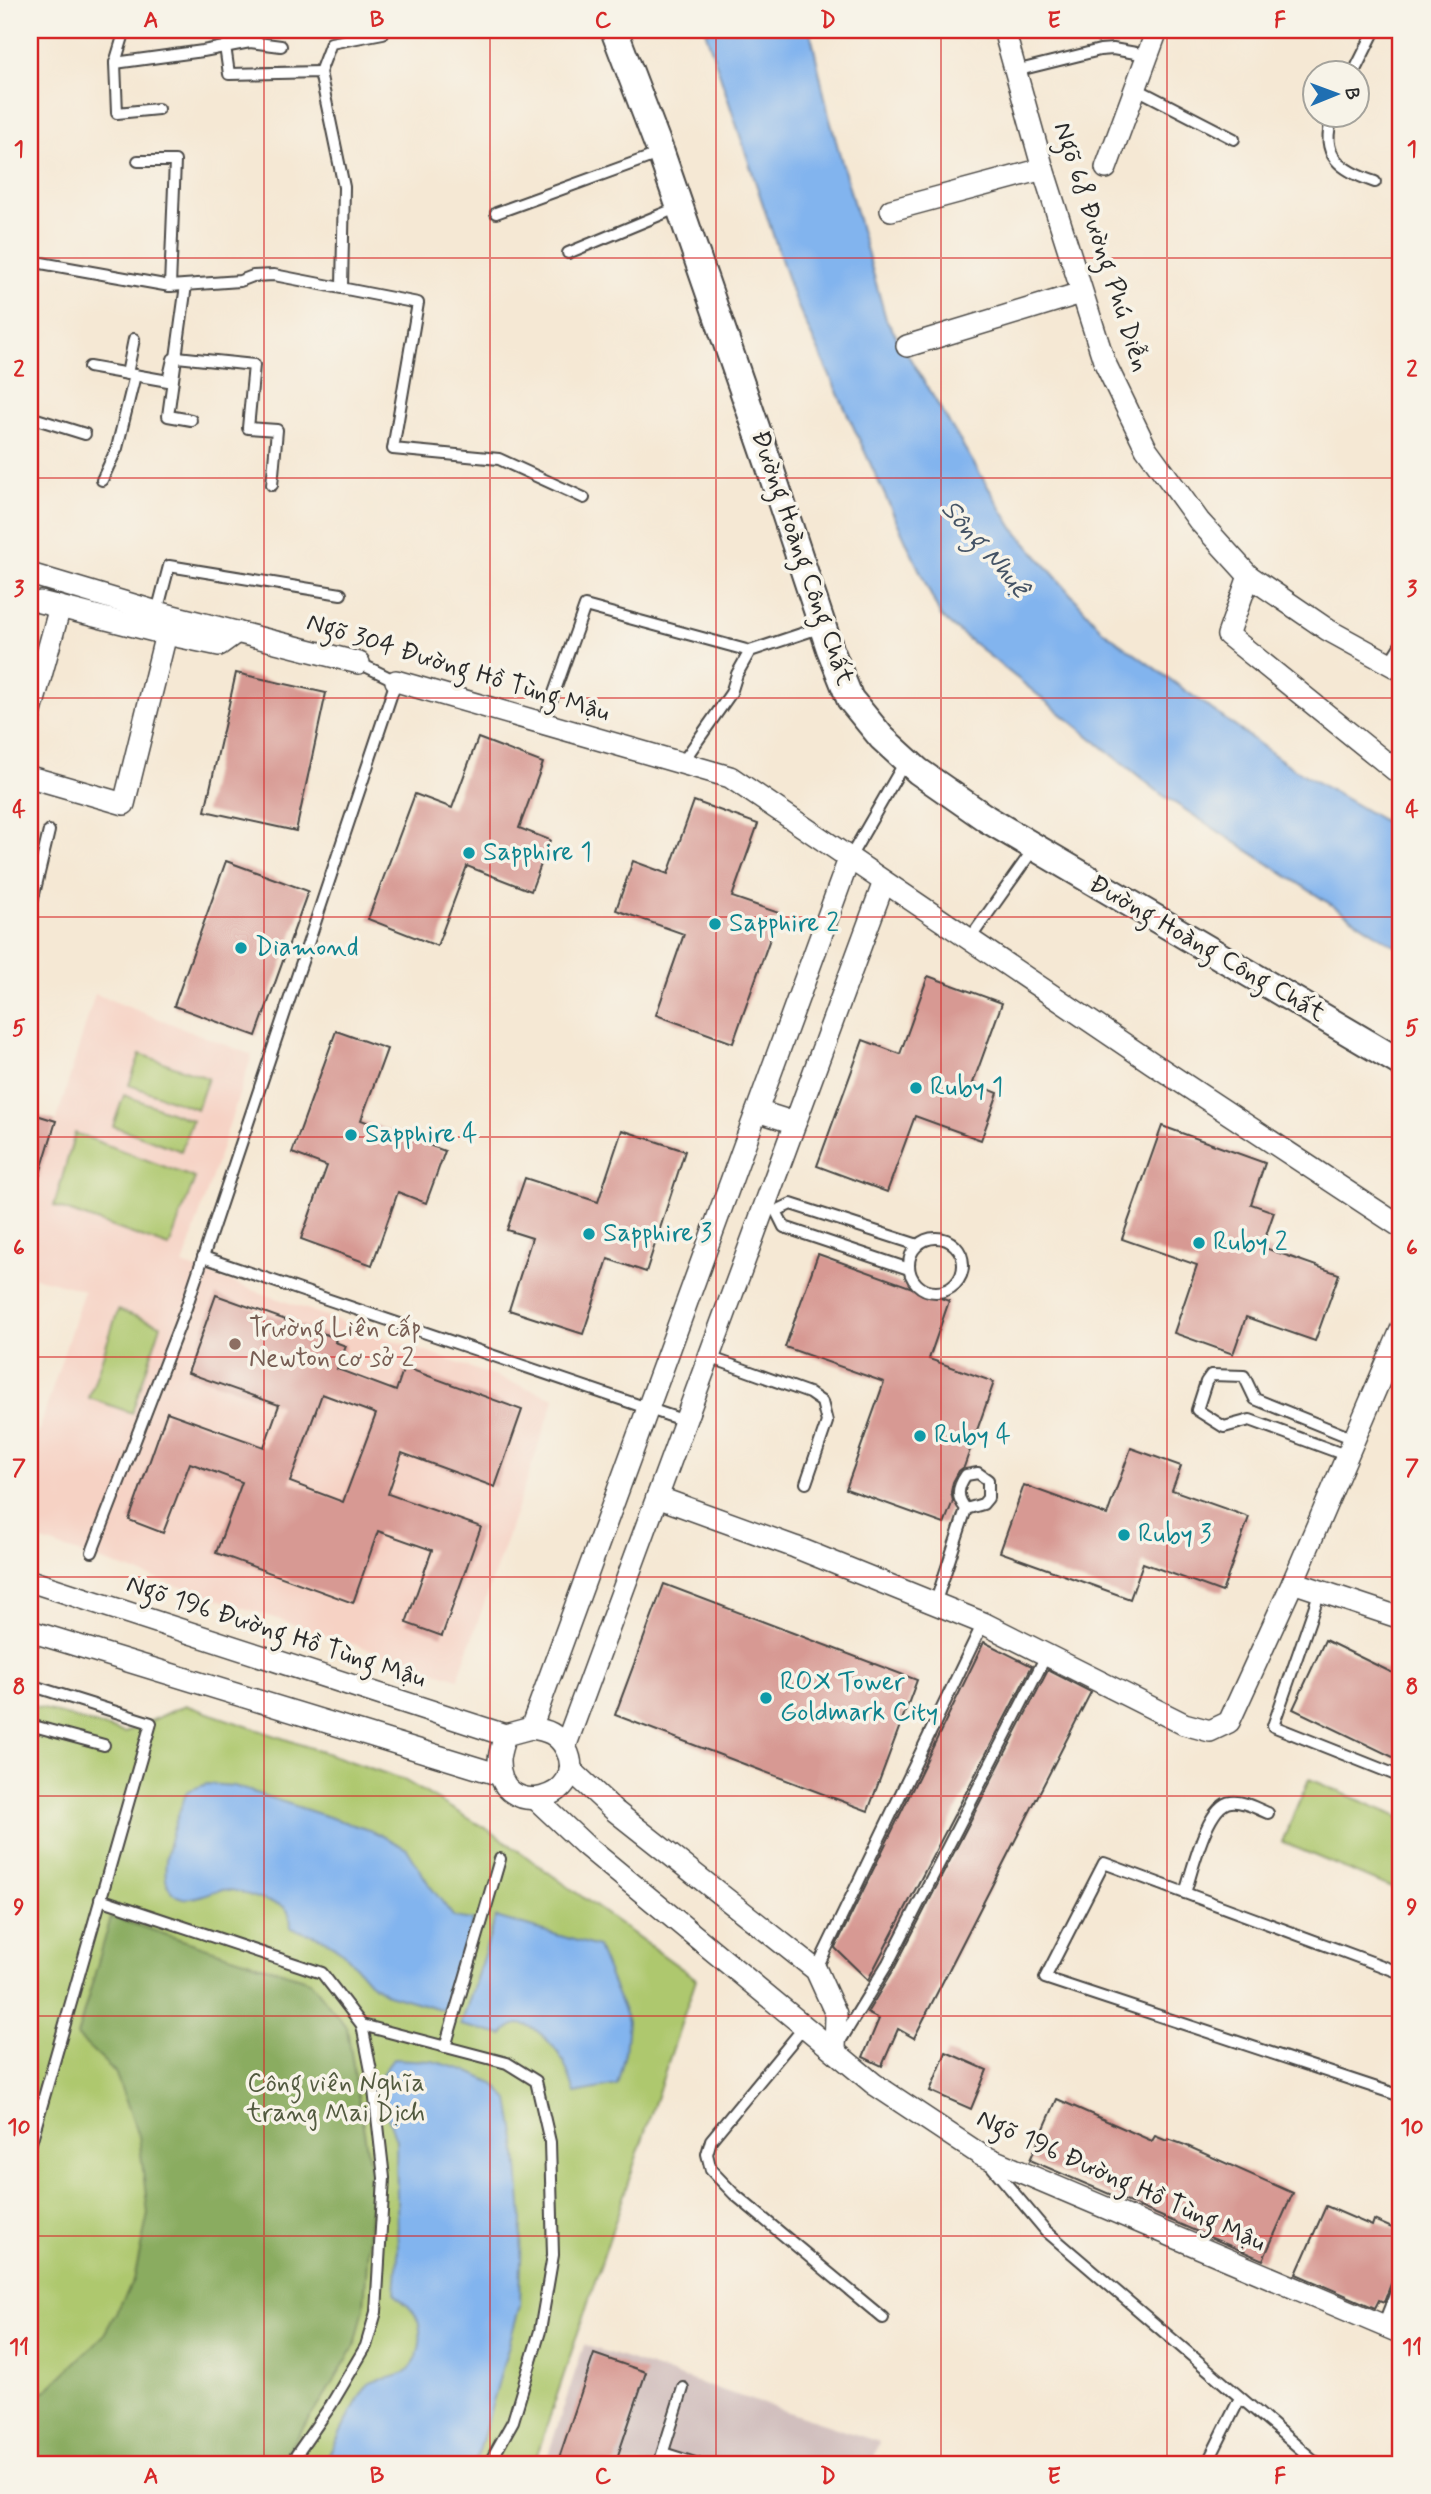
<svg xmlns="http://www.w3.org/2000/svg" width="1431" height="2494" font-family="Mynerve,sans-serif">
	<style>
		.built { fill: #f6d2c4 }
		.industrial { fill: #d1bfbe }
		.green { fill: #aec86e; stroke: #6c7a4c; stroke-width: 2 }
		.forest { fill: #8aac61; stroke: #5a6c46; stroke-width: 2 }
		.water { fill: #82b4ee; stroke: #56708c; stroke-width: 2 }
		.building { fill: #d79993; fill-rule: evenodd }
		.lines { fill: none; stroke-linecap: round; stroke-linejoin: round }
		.service-casing { stroke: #494744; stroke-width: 14 }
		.minor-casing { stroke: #494744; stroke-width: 24 }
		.tertiary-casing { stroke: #494744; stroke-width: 30 }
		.service { stroke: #fff; stroke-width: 10 }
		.minor { stroke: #fff; stroke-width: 21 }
		.tertiary { stroke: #fff; stroke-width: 26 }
		.grid { fill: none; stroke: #d62828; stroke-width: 2; stroke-opacity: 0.55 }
		.culture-dot { fill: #0f9aa8; stroke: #f7f3e8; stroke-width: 2.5 }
		.education-dot { fill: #8d6e63; stroke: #f7f3e8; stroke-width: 2.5 }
		.labels { text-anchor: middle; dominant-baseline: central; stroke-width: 7; stroke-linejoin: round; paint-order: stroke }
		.street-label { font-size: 26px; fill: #2b2b2b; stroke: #f7f3e8 }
		.culture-label { font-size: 26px; fill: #0d838f; stroke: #f7f3e8; text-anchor: start }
		.education-label { font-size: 26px; fill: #785e54; stroke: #f7f3e8; text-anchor: start }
		.park-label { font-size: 26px; fill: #525a3f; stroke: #f7f3e8 }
		.water-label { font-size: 28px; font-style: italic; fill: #455466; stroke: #f7f3e8 }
		.neatline { fill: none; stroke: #d62828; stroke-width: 2.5 }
		.grid-label { font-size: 23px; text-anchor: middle; font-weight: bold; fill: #d62828 }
	</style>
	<rect width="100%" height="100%" fill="#f7f3e8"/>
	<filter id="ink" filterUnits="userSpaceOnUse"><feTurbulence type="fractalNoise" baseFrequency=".0143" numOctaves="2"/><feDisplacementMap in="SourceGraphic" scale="14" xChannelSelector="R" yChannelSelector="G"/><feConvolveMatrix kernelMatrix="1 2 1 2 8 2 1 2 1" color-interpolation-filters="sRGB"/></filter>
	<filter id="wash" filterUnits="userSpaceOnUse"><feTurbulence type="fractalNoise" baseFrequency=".00686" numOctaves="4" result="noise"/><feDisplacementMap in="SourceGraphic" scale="28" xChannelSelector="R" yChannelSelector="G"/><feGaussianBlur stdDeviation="1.57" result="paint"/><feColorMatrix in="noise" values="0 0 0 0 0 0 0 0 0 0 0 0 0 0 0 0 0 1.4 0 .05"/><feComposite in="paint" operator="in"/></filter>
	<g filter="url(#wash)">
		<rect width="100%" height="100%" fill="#f5e8d4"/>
		<!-- built -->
		<path class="built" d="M95,994L252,1055L183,1265L555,1398L458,1679L30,1537V1459L84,1290L30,1276V1208Z"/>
		<!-- industrial -->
		<path class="industrial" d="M584,2345L879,2442L872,2464H545Z"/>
		<!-- green -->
		<g class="green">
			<path d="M140,1054L208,1078L197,1109L129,1085Z"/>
			<path d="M124,1095L192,1120L181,1151L113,1126Z"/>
			<path d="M75,1133L195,1178L169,1247L54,1206Z"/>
			<path d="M118,1310L161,1325L132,1413L89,1398Z"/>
			<path d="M30,1705L125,1733L185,1705L402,1779L495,1834L696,1979L534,2464H30Z"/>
			<path d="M1309,1779L1401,1818V1892L1282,1842Z"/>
		</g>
		<!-- forest -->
		<path class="forest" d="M111,1917L310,1981L347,2028L372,2180L364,2308L355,2346L322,2400L278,2464H30V2398L48,2389L103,2336L134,2280L148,2214L139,2136L115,2072L77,2036Z"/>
		<!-- water -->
		<g class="water">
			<path d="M705,30H810L829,116L886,319L1013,528L1102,630L1291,767L1401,831V950L1161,794L941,617L794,298Z"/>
			<path d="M207,1784L234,1786L375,1832L407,1849L430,1886L454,1917L473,1920L444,2010L388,1994L369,1982L344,1953L322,1938L291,1928C291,1908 285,1905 267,1901C251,1897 236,1888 220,1890C207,1892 197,1900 183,1898C145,1890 179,1813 187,1791Z"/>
			<path d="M496,1917L598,1947L628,2021L625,2053L617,2085L575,2093C571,2083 568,2071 563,2061C553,2043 521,2006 503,2035L461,2025Z"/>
			<path d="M393,2059L432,2061L465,2070L493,2083L509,2100L516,2140L522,2218L520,2305L478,2455L473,2464H323C335,2448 358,2393 369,2384C379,2377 395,2380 405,2372C423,2357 426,2325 410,2308C405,2302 399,2300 395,2293L398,2255L396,2140L387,2114L382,2074Z"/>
		</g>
		<g id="blocks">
			<!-- building -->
			<g class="building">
				<path d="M236,673L326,693L296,831L205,811Z"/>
				<path d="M478,738L543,763L519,828L550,840L531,891L467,866L437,946L368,919L415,794L452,808Z"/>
				<path d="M694,801L758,824L732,897L779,913L733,1043L656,1015L684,934L616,910L633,861L668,874Z"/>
				<path d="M226,861L308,891L256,1036L174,1006Z"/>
				<path d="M928,976L1002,1003L973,1083L998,1093L981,1140L915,1116L887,1192L817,1166L863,1040L900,1054Z"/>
				<path d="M336,1031L387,1049L361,1120L445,1151L426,1203L398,1192L372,1265L301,1239L327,1166L292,1153Z"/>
				<path d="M30,1113L56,1121L34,1193H30Z"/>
				<path d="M1162,1126L1265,1163L1251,1204L1274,1212L1262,1247L1339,1274L1315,1341L1246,1317L1233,1354L1174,1333L1197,1265L1122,1239Z"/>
				<path d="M622,1130L685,1151L646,1272L608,1259L583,1334L509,1310L532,1238L507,1230L525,1178L598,1202Z"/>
				<path d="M818,1254L949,1301L929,1359L994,1382L964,1467L959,1471L953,1482L951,1492L953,1501L944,1524L846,1489L884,1382L785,1347Z"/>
				<path d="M216,1295L336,1338L335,1342L346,1346L337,1369L396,1391L404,1367L522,1410L495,1487L402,1453L388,1494L481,1527L442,1636L406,1623L432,1550L378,1531L353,1603L216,1553L242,1482L190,1463L163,1533L129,1520L167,1412L264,1447L279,1405L188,1373ZM322,1394L376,1414L343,1502L290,1482Z"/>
				<path d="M1131,1448L1181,1466L1172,1490L1249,1517L1222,1592L1143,1563L1130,1599L1000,1552L1024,1485L1107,1515Z"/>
				<path d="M664,1584L917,1680L868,1811L615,1715Z"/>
				<path d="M1325,1640L1401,1677V1761L1293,1709Z"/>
				<path d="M984,1642L1032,1666L868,1980L835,1948Z"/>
				<path d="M1048,1670L1091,1692L914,2038L898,2029L882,2066L863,2057L879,2019L867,2013L895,1967Z"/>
				<path d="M946,2052L987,2070L971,2109L930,2091Z"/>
				<path d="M1057,2099L1152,2141L1155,2136L1167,2141L1168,2139L1185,2145L1293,2193L1263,2260L1030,2160Z"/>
				<path d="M1326,2206L1372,2226L1374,2220L1401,2232V2272L1394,2276L1384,2302L1379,2300L1375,2308L1296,2274Z"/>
				<path d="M594,2354L646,2372L615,2464H557Z"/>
			</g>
		</g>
	</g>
	<g filter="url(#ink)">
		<use href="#blocks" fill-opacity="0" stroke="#494744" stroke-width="2"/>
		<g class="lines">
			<!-- service casing -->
			<g class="service-casing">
				<g id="service">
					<path d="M125,30L115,63L203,51L250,42L281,46"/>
					<path d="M225,46L229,74L320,72L344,187L342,287"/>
					<path d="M115,63L117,113L158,109"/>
					<path d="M1015,71L1100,50L1113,49L1147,55"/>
					<path d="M320,72L331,43L383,33"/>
					<path d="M1353,74L1375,30"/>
					<path d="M1135,88L1234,139"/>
					<path d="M1333,116C1318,156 1342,171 1375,182"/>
					<path d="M138,161H175L170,286"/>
					<path d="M496,213L661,153"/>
					<path d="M568,253L679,207"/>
					<path d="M30,261L170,286L240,281L253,276L274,275L418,303L393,449L499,459L584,498"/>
					<path d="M186,285L168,416L191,420"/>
					<path d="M89,367L168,381L173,359L177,357L254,365L248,428L277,430L272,485"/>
					<path d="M127,374L134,339"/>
					<path d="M30,417L85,434"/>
					<path d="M102,480L117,448L135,375"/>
					<path d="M157,612L169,566L341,594"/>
					<path d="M1389,663L1401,644"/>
					<path d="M543,724L585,606L750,651L822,627"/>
					<path d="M682,763L731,693L737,674L750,651"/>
					<path d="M849,859L906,760"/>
					<path d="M30,911L49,831"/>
					<path d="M969,940L1035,847"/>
					<path d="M764,1206L776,1211L784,1227L909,1269"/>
					<path d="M776,1211L791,1204L918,1245"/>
					<circle cx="936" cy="1265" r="27"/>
					<path d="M203,1257L685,1421"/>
					<path d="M709,1357L809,1393L822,1402L827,1422L806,1483"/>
					<path d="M1348,1456L1250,1420L1224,1427L1197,1410L1206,1382L1211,1375L1244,1376L1255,1399L1354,1439"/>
					<path d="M92,1552L185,1311L396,681L359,663"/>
					<path d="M1320,1591L1273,1726L1401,1777"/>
					<path d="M935,1604L966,1509L983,1504L988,1498V1480L978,1473L966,1475C957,1488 956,1497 966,1509"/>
					<path d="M30,1685L151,1723L30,2146"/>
					<path d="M30,1725L104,1745"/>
					<path d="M1185,1893C1192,1872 1207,1804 1231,1802C1243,1800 1257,1809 1268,1813"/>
					<path d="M100,1899L322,1973L362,2025L507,2063L536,2081L550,2142L553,2255L540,2331L513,2421L489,2464"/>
					<path d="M816,1970L983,1623"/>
					<path d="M1401,1973L1104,1863L1045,1978L1401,2096"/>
					<path d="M805,2026L711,2140L707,2154L711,2170L734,2194L883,2318"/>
					<path d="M839,2043L888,1963L1047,1654"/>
					<path d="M445,2047L500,1859"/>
					<path d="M988,2162L1046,2231L1318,2464"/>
					<path d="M1383,2325L1401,2280"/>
					<path d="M663,2453L698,2464"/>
					<path d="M290,2464L331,2405L366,2346L376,2312L384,2178L373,2081L362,2025"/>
					<path d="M659,2464L683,2388"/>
					<path d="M1207,2464L1240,2398"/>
				</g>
			</g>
			<!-- minor casing -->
			<g class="minor-casing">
				<g id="minor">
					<path d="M1004,30L1043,169L1104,361L1146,448L1199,521L1249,576L1328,630L1401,670"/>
					<path d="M1106,168L1157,30"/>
					<path d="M891,210L1043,169"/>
					<path d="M907,346L1081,293"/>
					<path d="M30,574L157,612L359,663"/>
					<path d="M1249,576L1228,635L1401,775"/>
					<path d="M40,602L166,634L219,645L237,632"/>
					<path d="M396,681L730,777L1152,1063L1401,1227"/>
					<path d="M30,715L60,607"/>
					<path d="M30,777L124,804L166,634"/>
					<path d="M757,1111L795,1123"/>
					<path d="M657,1497L795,1547L983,1623L1184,1724L1210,1731L1229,1722L1293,1582L1401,1330"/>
					<path d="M30,1581L505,1735"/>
					<path d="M1293,1582L1401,1618"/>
					<path d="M30,1631L500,1775"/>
					<path d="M531,1728L849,859"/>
					<path d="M531,1728C547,1730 558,1734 566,1749C592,1799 498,1824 499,1761C499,1753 503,1743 505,1735Z"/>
					<path d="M565,1747L884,882"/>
					<path d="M570,1769L615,1811L816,1970L836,2014L835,2050"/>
					<path d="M537,1800L585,1845L874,2084L981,2155L1401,2333"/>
				</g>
			</g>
			<!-- tertiary casing -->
			<g class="tertiary-casing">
				<path id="tertiary" d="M614,30L661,153L769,465L830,649L850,699L882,738L918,771L987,819L1401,1063"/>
			</g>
			<!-- service -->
			<use href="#service" class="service"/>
			<!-- minor -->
			<use href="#minor" class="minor"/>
			<!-- tertiary -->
			<use href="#tertiary" class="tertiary"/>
		</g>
	</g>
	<!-- grid -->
	<path class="grid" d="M264,30V2464M490,30V2464M716,30V2464M941,30V2464M1167,30V2464M30,258H1401M30,478H1401M30,698H1401M30,917H1401M30,1137H1401M30,1357H1401M30,1577H1401M30,1796H1401M30,2016H1401M30,2236H1401"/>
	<!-- markers -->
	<g class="culture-dot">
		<circle cx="469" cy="853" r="7"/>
		<circle cx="715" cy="924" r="7"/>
		<circle cx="241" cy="948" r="7"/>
		<circle cx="916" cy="1088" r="7"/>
		<circle cx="351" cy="1135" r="7"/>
		<circle cx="589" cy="1234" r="7"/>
		<circle cx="1199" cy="1243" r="7"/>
		<circle cx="920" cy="1436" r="7"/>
		<circle cx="1124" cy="1535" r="7"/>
		<circle cx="766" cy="1698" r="7"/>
	</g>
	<circle class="education-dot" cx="235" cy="1344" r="7"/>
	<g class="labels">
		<!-- street labels -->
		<g class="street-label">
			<text transform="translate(1101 247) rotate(72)">Ngõ 68 Đường Phú Diễn</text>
			<text transform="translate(802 558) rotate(71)">Đường Hoàng Công Chất</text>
			<text transform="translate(458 668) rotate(17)">Ngõ 304 Đường Hồ Tùng Mậu</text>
			<text transform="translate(1207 949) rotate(30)">Đường Hoàng Công Chất</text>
			<text transform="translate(276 1632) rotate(18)">Ngõ 196 Đường Hồ Tùng Mậu</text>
			<text transform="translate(1121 2181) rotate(24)">Ngõ 196 Đường Hồ Tùng Mậu</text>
		</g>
		<!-- culture labels -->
		<g class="culture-label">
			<text x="483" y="853">Sapphire 1</text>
			<text x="729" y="924">Sapphire 2</text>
			<text x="255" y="948">Diamond</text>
			<text x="930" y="1088">Ruby 1</text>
			<text x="365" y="1135">Sapphire 4</text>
			<text x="603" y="1234">Sapphire 3</text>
			<text x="1213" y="1243">Ruby 2</text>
			<text x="934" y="1436">Ruby 4</text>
			<text x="1138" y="1535">Ruby 3</text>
			<text x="780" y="1683">ROX Tower<tspan x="780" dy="30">Goldmark City</tspan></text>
		</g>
		<!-- education labels -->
		<g class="education-label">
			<text x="249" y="1329">Trường Liên cấp<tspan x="249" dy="30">Newton cơ sở 2</tspan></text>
		</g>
		<!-- park labels -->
		<g class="park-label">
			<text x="336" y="2084">Công viên Nghĩa<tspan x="336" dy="30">trang Mai Dịch</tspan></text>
		</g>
		<!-- water labels -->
		<g class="water-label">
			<text transform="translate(985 549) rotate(49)">Sông Nhuệ</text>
		</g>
	</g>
	<!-- margin -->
	<rect width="1431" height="2494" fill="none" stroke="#f7f3e8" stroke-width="77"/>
	<!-- north arrow -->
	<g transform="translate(1336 94) rotate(89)"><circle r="33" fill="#f7f3e8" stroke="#a5a39c" stroke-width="2"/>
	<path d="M0-5L12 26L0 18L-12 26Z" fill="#1f6fb2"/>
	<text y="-10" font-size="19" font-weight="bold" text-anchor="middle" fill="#2b2b2b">B</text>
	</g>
	<rect x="38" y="38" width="1354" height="2418" class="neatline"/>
	<g class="grid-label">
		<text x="151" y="27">A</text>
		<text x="377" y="27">B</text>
		<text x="603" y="27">C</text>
		<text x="828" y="27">D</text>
		<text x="1054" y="27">E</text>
		<text x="1280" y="27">F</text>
		<text x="19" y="156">1</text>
		<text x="1412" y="156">1</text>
		<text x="19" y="376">2</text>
		<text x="1412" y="376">2</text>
		<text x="19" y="596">3</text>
		<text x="1412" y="596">3</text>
		<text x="19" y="816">4</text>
		<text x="1412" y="816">4</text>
		<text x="19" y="1035">5</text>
		<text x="1412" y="1035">5</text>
		<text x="19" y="1255">6</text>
		<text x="1412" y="1255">6</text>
		<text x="19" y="1475">7</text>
		<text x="1412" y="1475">7</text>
		<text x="19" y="1694">8</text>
		<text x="1412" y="1694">8</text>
		<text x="19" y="1914">9</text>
		<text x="1412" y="1914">9</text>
		<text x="19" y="2134">10</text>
		<text x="1412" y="2134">10</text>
		<text x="19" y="2354">11</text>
		<text x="1412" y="2354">11</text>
		<text x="151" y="2483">A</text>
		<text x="377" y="2483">B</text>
		<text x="603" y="2483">C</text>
		<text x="828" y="2483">D</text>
		<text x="1054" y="2483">E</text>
		<text x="1280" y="2483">F</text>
	</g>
</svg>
